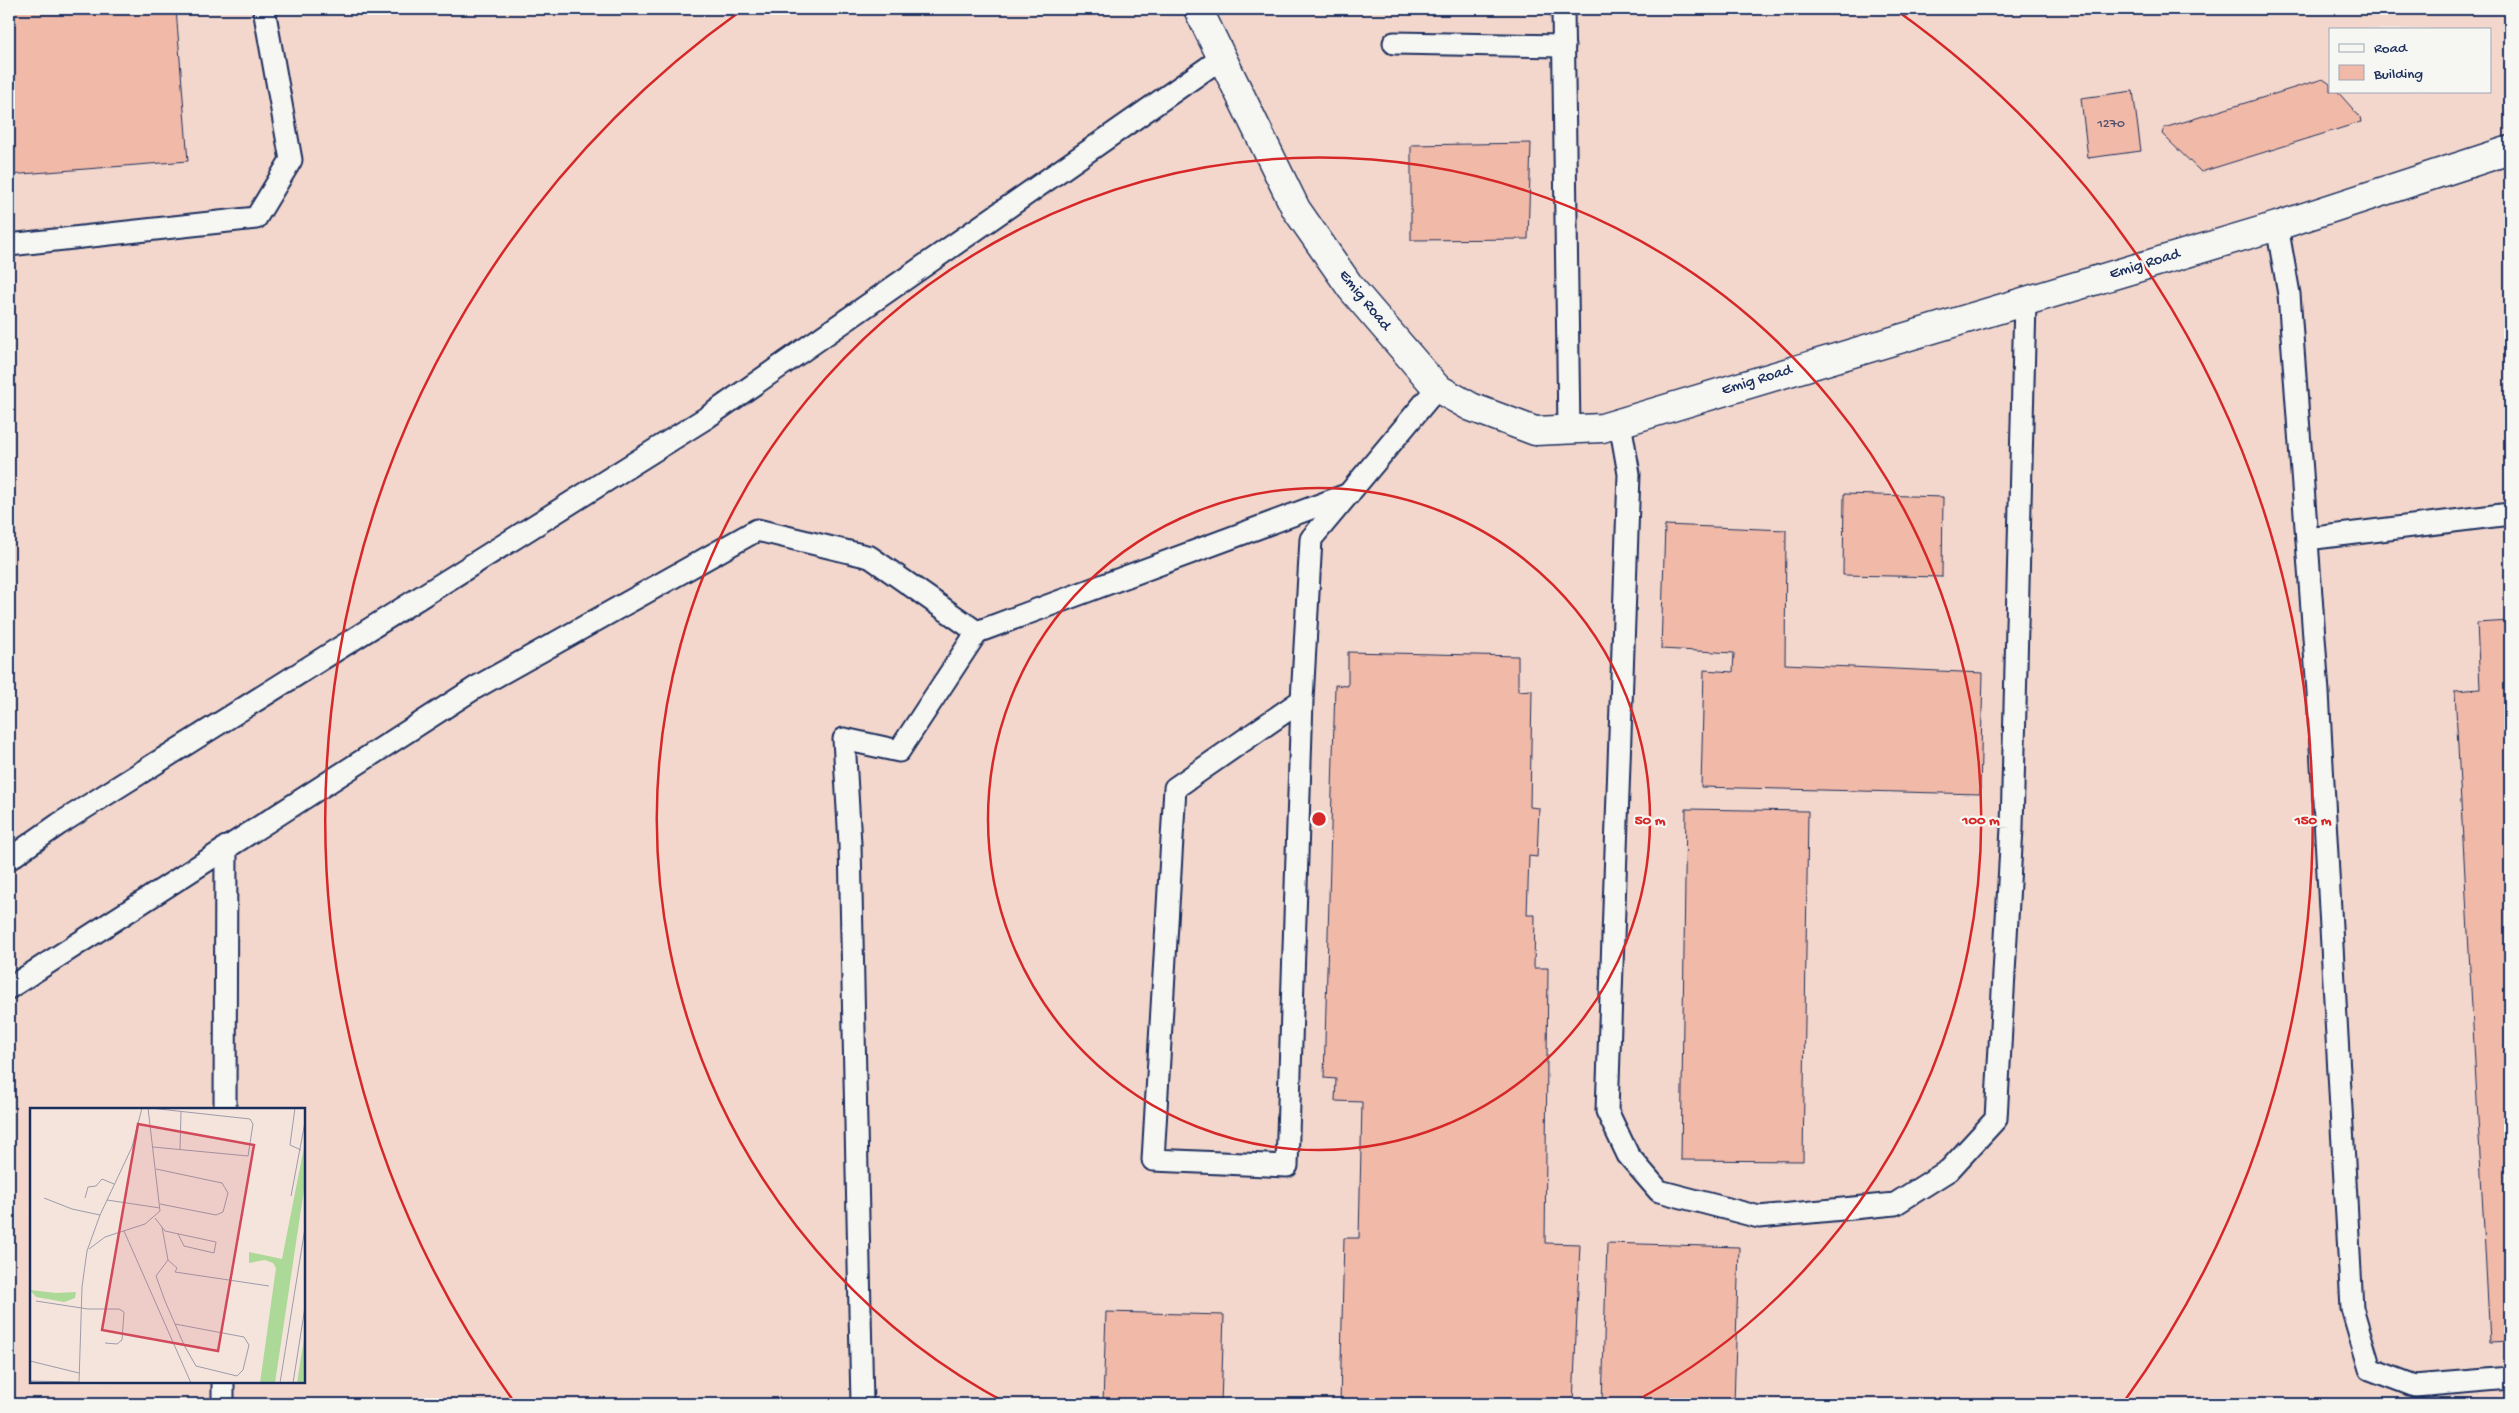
<svg xmlns="http://www.w3.org/2000/svg" width="2519" height="1413" font-family="'Gochi Hand',sans-serif">
	<style>
		.built { fill: #f3d7cc; fill-rule: evenodd }
		.building { fill: #f1b9a7; stroke: #1b2f5e }
		.lines { fill: none; stroke-linecap: round; stroke-linejoin: round }
		.lane-casing { stroke: #1b2f5e; stroke-width: 25 }
		.street-casing { stroke: #1b2f5e; stroke-width: 31 }
		.lane { stroke: #f6f6f2; stroke-width: 21 }
		.street { stroke: #f6f6f2; stroke-width: 28 }
		.ring { fill: none; stroke: #d62828; stroke-width: 2.5 }
		.labels { text-anchor: middle; dominant-baseline: central; stroke-width: 4.5; stroke-linejoin: round; paint-order: stroke }
		.number-label { font-size: 14px; fill: #505270 }
		.street-label { font-size: 16px; fill: #1b2f5e; stroke: #f6f6f2 }
		.inset-road { fill: none; stroke: #9d9caa; stroke-width: 1 }
		.view { fill: #d1495b; fill-opacity: 0.15; stroke: #d1495b; stroke-width: 2.5 }
		.inset-edge { fill: none; stroke: #1b2f5e; stroke-width: 2.5 }
		.centre { fill: #d62828; stroke: #f6f6f2; stroke-width: 2.5 }
		.ring-label { font-size: 15px; text-anchor: middle; font-weight: bold; fill: #d62828; stroke: #f6f6f2; stroke-width: 4.5; stroke-linejoin: round; paint-order: stroke }
	</style>
	<rect width="100%" height="100%" fill="#f4e4dc"/>
	<filter id="ink" filterUnits="userSpaceOnUse"><feTurbulence type="fractalNoise" baseFrequency=".02" numOctaves="2"/><feDisplacementMap in="SourceGraphic" scale="10" xChannelSelector="R" yChannelSelector="G"/><feConvolveMatrix kernelMatrix="1 2 1 2 8 2 1 2 1" color-interpolation-filters="sRGB"/></filter>
	<g filter="url(#ink)">
		<!-- built -->
		<path class="built" d="M9,9H2510V1404H9ZM2330,29H2490V91H2330ZM31,1109H304V1382H31Z"/>
		<!-- building -->
		<g class="building">
			<path d="M9,9H176L188,161L9,175Z"/>
			<path d="M2323,79L2330,84V91H2337L2360,117L2361,122L2201,172L2162,134L2164,128Z"/>
			<path d="M2133,91L2141,151L2088,158L2081,98Z"/>
			<path d="M1531,143L1528,239L1411,240V145Z"/>
			<path d="M1844,494L1943,497L1942,577L1843,575Z"/>
			<path d="M1665,525L1786,530L1785,664L1983,673L1980,794L1701,787L1704,670L1733,672L1734,653L1661,649Z"/>
			<path d="M2510,621V1341L2490,1342L2455,691L2480,689L2477,623Z"/>
			<path d="M1348,652L1518,656V691L1532,690L1530,807L1539,808L1537,857L1529,856L1527,915H1535L1534,968H1548L1545,1243L1580,1244L1573,1404H1340L1344,1238H1359L1362,1102L1335,1101L1336,1079L1324,1078L1335,685L1348,686Z"/>
			<path d="M1686,809L1808,811L1803,1161L1681,1160Z"/>
			<path d="M1607,1243L1739,1247L1734,1404H1602Z"/>
			<path d="M1106,1312L1224,1315L1221,1404H1103Z"/>
		</g>
		<g class="lines">
			<!-- lane casing -->
			<g class="lane-casing">
				<g id="lane">
					<path d="M1563,9L1569,430"/>
					<path d="M1394,43L1564,46"/>
					<path d="M2277,226L2289,294L2318,692L2352,1308L2370,1369L2415,1386L2510,1378"/>
					<path d="M9,245L256,218L291,160L264,9"/>
					<path d="M1620,423L1629,474L1607,1111L1628,1155L1659,1191L1759,1217L1895,1204L1949,1170L1996,1119L2012,828L2025,302"/>
					<path d="M2307,539L2510,514"/>
					<path d="M1302,700L1175,788L1153,1160L1287,1166L1302,700L1311,539L1437,388"/>
					<path d="M9,859L59,824L706,418L1223,57"/>
					<path d="M9,988L475,688L757,530L870,557L977,632L1349,494"/>
					<path d="M225,1109L226,847"/>
					<path d="M223,1404V1382"/>
					<path d="M862,1404L850,844L844,739L899,751L977,632"/>
				</g>
			</g>
			<!-- street casing -->
			<g class="street-casing">
				<path id="street" d="M1198,9L1296,209L1351,288L1437,388L1471,407L1535,431L1602,428L2277,226L2510,150"/>
			</g>
			<!-- lane -->
			<use href="#lane" class="lane"/>
			<!-- street -->
			<use href="#street" class="street"/>
		</g>
	</g>
	<!-- distance rings -->
	<g class="ring">
		<circle cx="1319" cy="819" r="331"/>
		<path d="M1008 1404A662 662 0 1 1 1630 1404"/>
		<path d="M515 1403A994 994 0 0 1 742 10M1896 10A994 994 0 0 1 2123 1403"/>
	</g>
	<g class="labels">
		<!-- number labels -->
		<g class="number-label">
			<text x="2111" y="124">1270</text>
		</g>
		<!-- street labels -->
		<g class="street-label">
			<text transform="translate(2145 265) rotate(-17)">Emig Road</text>
			<text transform="translate(1364 301) rotate(51)">Emig Road</text>
			<text transform="translate(1757 381) rotate(-17)">Emig Road</text>
		</g>
	</g>
	<!-- overview -->
	<g transform="translate(30 1108)">
		<rect width="275" height="275" fill="#f4e4dc"/>
		<path d="M275,34V75L245,275H230L246,160L243,155L235,152L219,155V144L252,151ZM0,182L26,185L46,184L45,190L34,194L6,189ZM275,224V275H267Z" fill="#acd998"/>
		<path class="inset-road" d="M120,0L220,11L223,16L218,48L123,39M265,0L260,37L271,42M150,41L151,4M126,61L192,75L198,85L193,104L186,107L130,96M261,88L275,14M14,90L42,101L70,107M55,90L58,79L66,78L72,71L84,76M77,92L130,100M125,110L135,123L186,134L184,145L154,138L148,126M132,119L138,152L126,168L135,193L145,216L154,237L166,258L207,268L213,262L219,237L214,229L145,216M94,123L161,275M59,141L75,129L115,116L130,103L118,0M138,152L147,160L145,164L239,178M6,193L58,201H89L94,204L92,232L87,236L75,235M0,253L49,265M0,273L49,274M49,275L52,179L57,143L70,107L102,39L112,0M250,275L275,120M263,275L275,199"/>
		<path class="view" d="M108,16L224,37L188,243L72,222Z"/>
		<rect width="275" height="275" class="inset-edge"/>
	</g>
	<circle cx="1319" cy="819" r="8" class="centre"/>
	<g class="ring-label">
		<text x="1650" y="824">50 m</text>
		<text x="1981" y="824">100 m</text>
		<text x="2313" y="824">150 m</text>
	</g>
	<!-- margin -->
	<rect width="2519" height="1413" fill="none" stroke="#f6f6f2" stroke-width="30"/>
	<rect x="15" y="15" width="2489" height="1383" fill="none" stroke="#1b2f5e" stroke-width="2" filter="url(#ink)"/>
	<!-- legend -->
	<rect x="2329" y="28" width="162" height="65" fill="#f6f6f2" stroke="#9ea6b7"/>
	<rect x="2339" y="44" width="25" height="8" fill="#f6f6f2" stroke="#9ea6b7"/>
	<text x="2374" y="52" font-size="15" fill="#1b2f5e">Road</text>
	<rect x="2339" y="65" width="25" height="15" fill="#f1b9a7" stroke="#9ea6b7"/>
	<text x="2374" y="78" font-size="15" fill="#1b2f5e">Building</text>
</svg>
